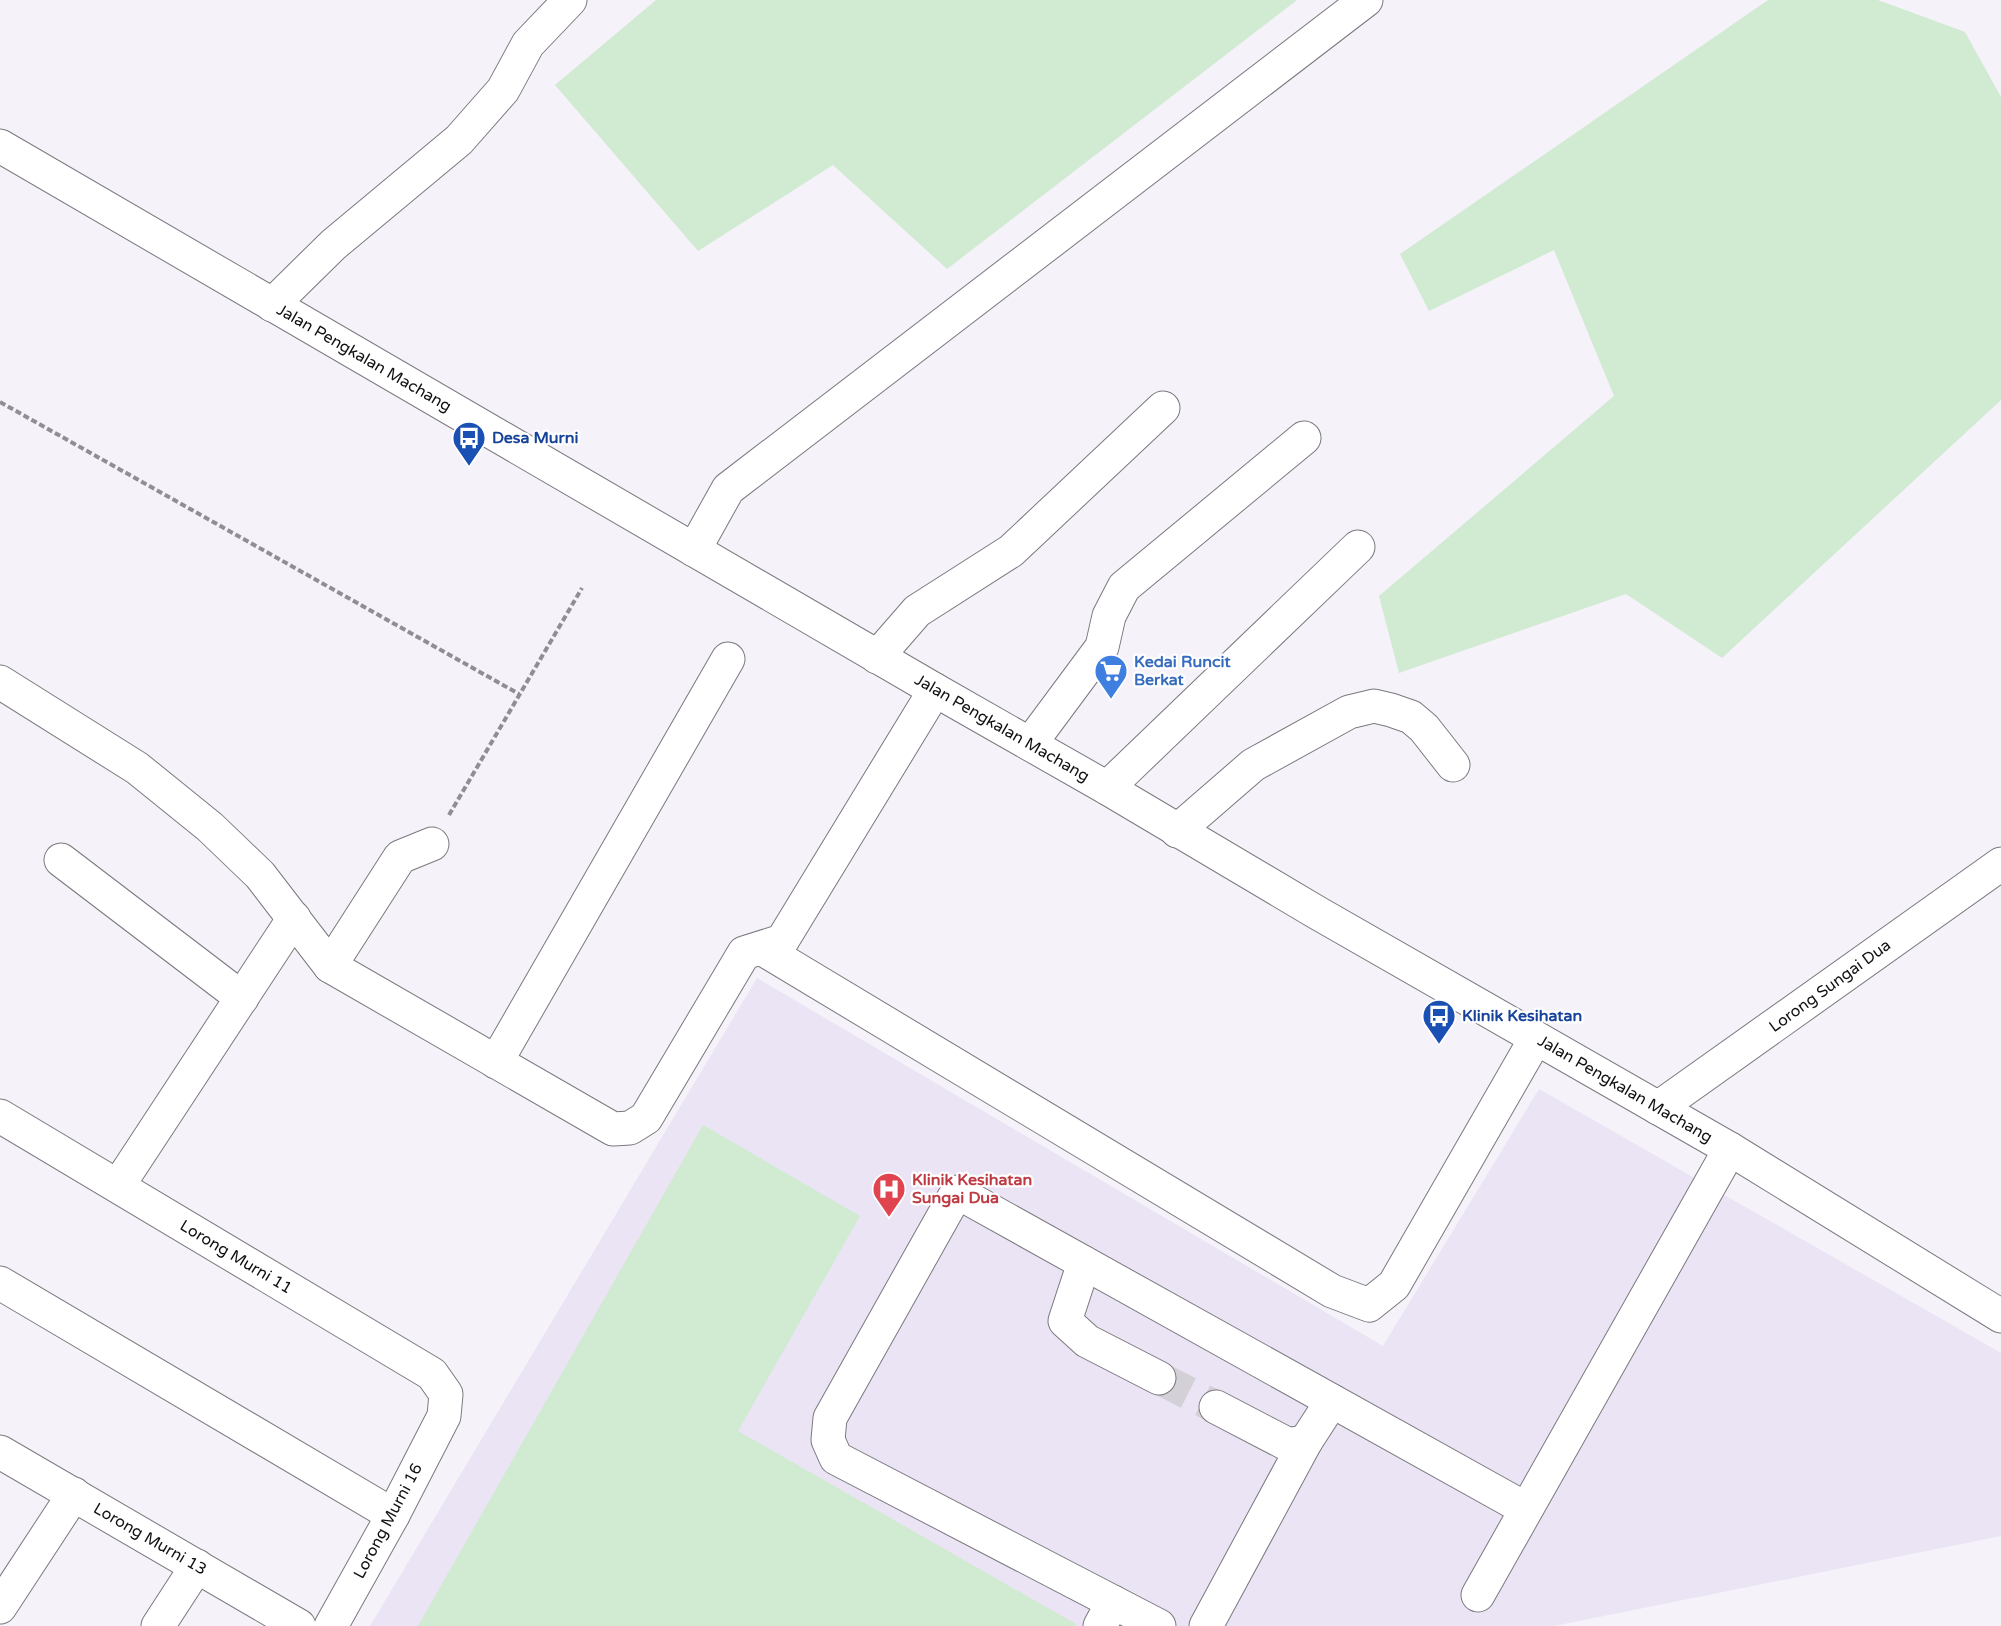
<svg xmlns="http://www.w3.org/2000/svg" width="2001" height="1626" font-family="'Varela Round',sans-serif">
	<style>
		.built { fill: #eae4f4 }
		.green { fill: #d1ead2 }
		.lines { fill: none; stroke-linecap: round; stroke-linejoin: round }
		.minor-tunnel { stroke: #d3d0d7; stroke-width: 33; stroke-dasharray: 33 16; stroke-linecap: butt }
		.minor-casing { stroke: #7b787f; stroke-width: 35 }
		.major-casing { stroke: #7b787f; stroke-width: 35 }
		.path { stroke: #908e93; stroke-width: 4; stroke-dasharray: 6 3; stroke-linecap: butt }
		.minor { stroke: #fff; stroke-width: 33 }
		.major { stroke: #fff; stroke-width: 33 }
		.labels { text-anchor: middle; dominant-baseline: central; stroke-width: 4.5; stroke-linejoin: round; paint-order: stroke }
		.street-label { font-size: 16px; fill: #100f11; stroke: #fff }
		.transit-label { font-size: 16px; font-weight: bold; fill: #164399; stroke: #fff; text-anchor: start }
		.shop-label { font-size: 16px; font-weight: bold; fill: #366cbe; stroke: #fff; text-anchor: start }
		.health-label { font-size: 16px; font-weight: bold; fill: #be3a42; stroke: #fff; text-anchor: start }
	</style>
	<rect width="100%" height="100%" fill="#f5f2fa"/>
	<!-- built -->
	<path class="built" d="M757,978L1383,1346L1539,1089L2001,1353V1536L1554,1626H370Z"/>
	<!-- green -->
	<g class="green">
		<path d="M656,0H1297L947,269L833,165L698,251L555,85Z"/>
		<path d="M1768,0H1878L1965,32L2001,97V400L1722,658L1626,594L1399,673L1379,596L1614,396L1554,250L1429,311L1400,254Z"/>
		<path d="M703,1125L860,1216L738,1431L1076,1624L1075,1626H418Z"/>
	</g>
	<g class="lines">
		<!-- minor-tunnel -->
		<path class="minor-tunnel" d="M1159,1378L1216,1407"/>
		<!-- minor casing -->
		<g class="minor-casing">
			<g id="minor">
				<path d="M272,305L333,245L459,140L503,90L528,44L570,0"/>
				<path d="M694,550L728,489L1366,0"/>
				<path d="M877,657L917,611L1011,551L1163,408"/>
				<path d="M0,682L137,768L210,827L260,875L330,966L613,1129L630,1128L646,1118L744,953L782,941L935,690"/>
				<path d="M1030,744L1102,647L1109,616L1124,587L1304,438"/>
				<path d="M1107,788L1358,547"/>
				<path d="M1177,831L1253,765L1349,712L1374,706L1391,710L1411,717L1424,728L1453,765"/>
				<path d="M61,860L242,998"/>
				<path d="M761,948L1332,1291L1369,1305L1394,1285L1536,1038"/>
				<path d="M330,966L400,857L432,844"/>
				<path d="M496,1062L728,659"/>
				<path d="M1658,1108L2001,864"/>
				<path d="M0,1116L432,1374L446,1394L444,1416L393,1515L331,1626"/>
				<path d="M118,1186L294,918"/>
				<path d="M1084,1263L1065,1321L1087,1341L1159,1378"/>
				<path d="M0,1283L393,1515"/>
				<path d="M1216,1407L1289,1445L1306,1441L1332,1401"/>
				<path d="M0,1452L299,1626"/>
				<path d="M1478,1595L1730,1149"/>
				<path d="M0,1607L74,1494"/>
				<path d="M158,1626L197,1566"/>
				<path d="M1100,1626L1113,1602"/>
				<path d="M1159,1626L836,1458L828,1440L830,1418L957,1192L1526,1509"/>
				<path d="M1206,1626L1306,1441"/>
			</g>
		</g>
		<!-- major casing -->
		<g class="major-casing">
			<path id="major" d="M0,146L935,690L1107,788L1316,912L1730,1149L2001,1316"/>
		</g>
		<!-- path -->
		<g class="path">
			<path d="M0,402L519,694"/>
			<path d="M449,815L582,588"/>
		</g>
		<!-- minor -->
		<use href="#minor" class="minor"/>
		<!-- major -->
		<use href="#major" class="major"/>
	</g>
	<!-- icons -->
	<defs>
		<g id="bus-pin" transform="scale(1.725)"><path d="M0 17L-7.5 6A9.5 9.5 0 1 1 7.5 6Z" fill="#1a4fb4" stroke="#fff"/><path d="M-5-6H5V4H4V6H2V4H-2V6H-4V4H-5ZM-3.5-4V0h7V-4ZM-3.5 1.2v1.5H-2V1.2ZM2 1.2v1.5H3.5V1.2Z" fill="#fff"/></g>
		<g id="supermarket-pin" transform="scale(1.725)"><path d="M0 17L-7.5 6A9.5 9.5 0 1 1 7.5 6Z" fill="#3f7fe0" stroke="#fff"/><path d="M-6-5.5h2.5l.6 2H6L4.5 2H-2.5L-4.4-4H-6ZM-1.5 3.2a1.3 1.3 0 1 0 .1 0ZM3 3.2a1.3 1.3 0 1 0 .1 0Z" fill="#fff"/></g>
		<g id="hospital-pin" transform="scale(1.725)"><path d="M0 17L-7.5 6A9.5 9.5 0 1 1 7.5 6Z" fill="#e0444e" stroke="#fff"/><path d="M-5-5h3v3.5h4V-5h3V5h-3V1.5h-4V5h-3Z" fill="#fff"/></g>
	</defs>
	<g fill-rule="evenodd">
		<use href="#bus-pin" x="469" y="438"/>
		<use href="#supermarket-pin" x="1111" y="671"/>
		<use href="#bus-pin" x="1439" y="1016"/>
		<use href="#hospital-pin" x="889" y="1189"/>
	</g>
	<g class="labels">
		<!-- street labels -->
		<g class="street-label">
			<text transform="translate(364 358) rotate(30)">Jalan Pengkalan Machang</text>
			<text transform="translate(1002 728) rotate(30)">Jalan Pengkalan Machang</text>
			<text transform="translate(1830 986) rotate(-36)">Lorong Sungai Dua</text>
			<text transform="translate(1625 1089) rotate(30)">Jalan Pengkalan Machang</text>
			<text transform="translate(236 1257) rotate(31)">Lorong Murni 11</text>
			<text transform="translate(388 1521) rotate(-62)">Lorong Murni 16</text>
			<text transform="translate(150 1539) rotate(30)">Lorong Murni 13</text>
		</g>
		<!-- transit labels -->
		<g class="transit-label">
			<text x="492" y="438">Desa Murni</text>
			<text x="1462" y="1016">Klinik Kesihatan</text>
		</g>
		<!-- shop labels -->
		<g class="shop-label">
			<text x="1134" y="662">Kedai Runcit<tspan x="1134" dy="18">Berkat</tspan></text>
		</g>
		<!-- health labels -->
		<g class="health-label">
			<text x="912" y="1180">Klinik Kesihatan<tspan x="912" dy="18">Sungai Dua</tspan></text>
		</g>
	</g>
</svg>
